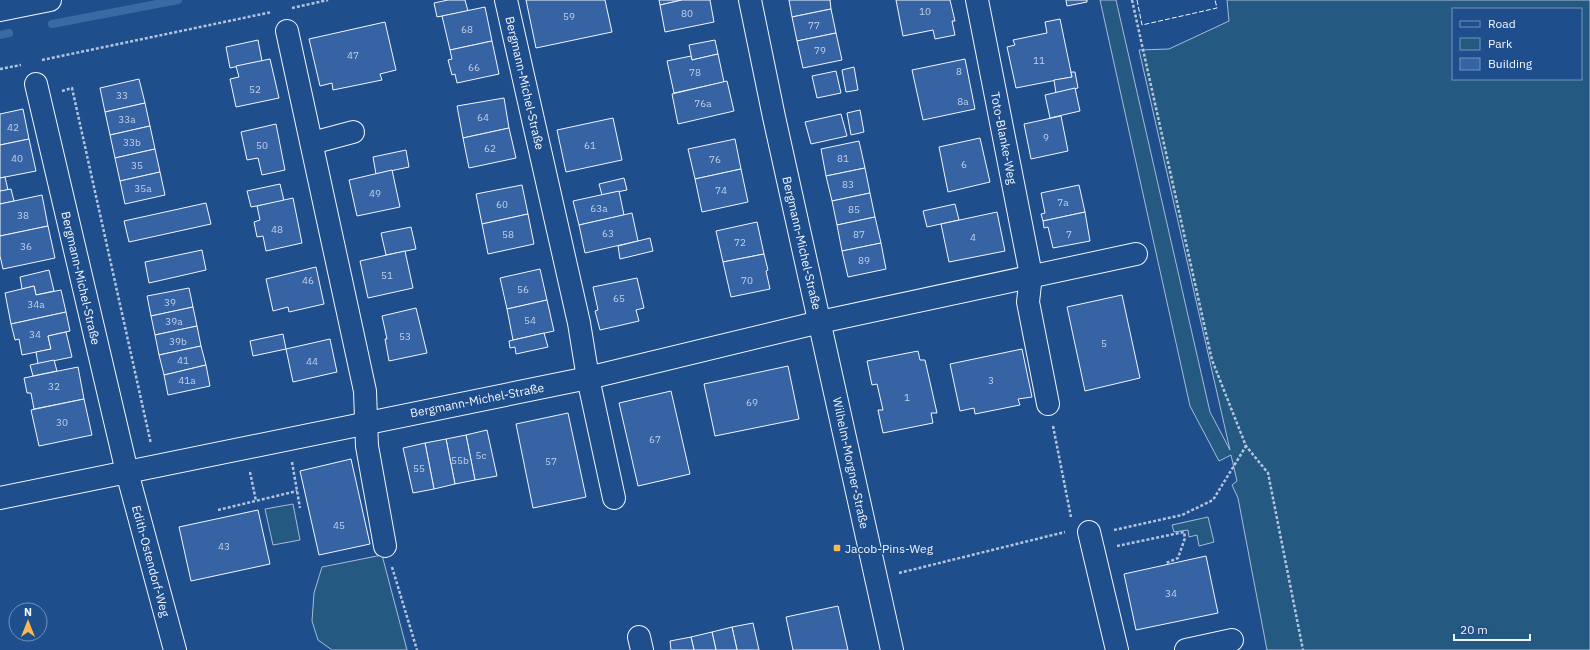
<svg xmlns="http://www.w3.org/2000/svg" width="1590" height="650" font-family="'IBM Plex Sans',sans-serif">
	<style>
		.green { fill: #245a82; stroke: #a8bbd7; fill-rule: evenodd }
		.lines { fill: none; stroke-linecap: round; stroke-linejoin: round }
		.stream { stroke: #3b69a3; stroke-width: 8 }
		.building { fill: #3563a3; stroke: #f2f6ff }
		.minor-casing { stroke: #f2f6ff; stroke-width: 24 }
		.secondary-casing { stroke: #f2f6ff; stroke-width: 24 }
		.path { stroke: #b3c4dc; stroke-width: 2.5; stroke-dasharray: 3 2; stroke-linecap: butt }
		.minor { stroke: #1f4e8c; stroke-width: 22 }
		.secondary { stroke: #1f4e8c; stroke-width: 22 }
		.fence { stroke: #f2f6ff; stroke-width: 1; stroke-dasharray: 5 2; stroke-linecap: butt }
		.poi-dot { fill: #ffb74d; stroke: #1f4e8c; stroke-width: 1.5 }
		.labels { text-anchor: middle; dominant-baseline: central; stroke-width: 3; stroke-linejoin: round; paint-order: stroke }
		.number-label { font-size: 10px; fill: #c3d1e8 }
		.street-label { font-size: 12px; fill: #f2f6ff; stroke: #1f4e8c }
		.poi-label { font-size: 12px; fill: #f2f6ff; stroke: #1f4e8c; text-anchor: start }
	</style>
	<rect width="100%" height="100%" fill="#1f4e8c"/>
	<!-- green -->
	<g class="green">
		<path d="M1100,0H1116L1210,412L1230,450L1139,50L1169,49L1229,21L1227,0H1590V650H1267L1238,498L1232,485L1237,481L1231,455L1219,461L1190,406ZM1453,9H1581V79H1453Z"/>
		<path d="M293,504L300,540L273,545L265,509Z"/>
		<path d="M1208,517L1214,542L1199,546L1197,535L1189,537L1188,530L1174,532L1172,525Z"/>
		<path d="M382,555L407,650H332L318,640L312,621L314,593L322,567Z"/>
	</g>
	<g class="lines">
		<!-- stream -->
		<g class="stream">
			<path d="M52,24L178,0"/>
			<path d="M0,35L9,33"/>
		</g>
	</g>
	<!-- building -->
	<g class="building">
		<path d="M448,0H465L468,11L437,17L434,3Z"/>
		<path d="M526,0H605L612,32L536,48Z"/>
		<path d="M659,0H682L660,5Z"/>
		<path d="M682,0H710L714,22L665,32L660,5Z"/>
		<path d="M789,0H830L831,9L792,17Z"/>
		<path d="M896,0H950L955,21H952L955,35L935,39L933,30L903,36Z"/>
		<path d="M1066,0H1087V2L1067,6Z"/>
		<path d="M485,7L492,41L450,50L442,16Z"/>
		<path d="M831,9L836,33L797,41L792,17Z"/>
		<path d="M1060,19L1072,77L1016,88L1007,47L1015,45L1013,40L1047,33L1045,22Z"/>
		<path d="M385,22L396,70L380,74L382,80L333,90L332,83L320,86L309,39Z"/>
		<path d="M836,33L842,60L803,68L797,41Z"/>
		<path d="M258,40L262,61L230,68L226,47Z"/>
		<path d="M715,40L718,54L692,60L689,45Z"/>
		<path d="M492,41L499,74L457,83L455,74L452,75L448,60L452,59L450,50Z"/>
		<path d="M718,54L724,82L674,93L667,61L691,56L692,60Z"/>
		<path d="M270,59L279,98L236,107L230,79L239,77L236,66Z"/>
		<path d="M965,59L975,109L923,120L912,70Z"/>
		<path d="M854,67L858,90L846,92L842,70Z"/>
		<path d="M836,71L841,93L817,98L812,76Z"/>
		<path d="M1071,72H1075L1078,88L1056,93L1054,80L1072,77Z"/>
		<path d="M139,79L145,103L105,112L100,88Z"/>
		<path d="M727,81L734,111L678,124L672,94Z"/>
		<path d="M1075,88L1080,111L1050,118L1045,95Z"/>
		<path d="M504,98L509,128L463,138L457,106Z"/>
		<path d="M145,103L150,126L110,135L105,112Z"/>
		<path d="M23,109L29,139L0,145V114Z"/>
		<path d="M860,110L864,132L851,135L847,113Z"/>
		<path d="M841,114L847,136L811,144L805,122Z"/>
		<path d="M1061,116L1068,151L1031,159L1024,124Z"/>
		<path d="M613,118L622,160L566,172L557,130Z"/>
		<path d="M276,124L285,170L262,175L258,158L247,160L241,132Z"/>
		<path d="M150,126L155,149L115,158L110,135Z"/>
		<path d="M509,128L516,158L469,168L463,138Z"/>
		<path d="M980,138L990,182L948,192L939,147Z"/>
		<path d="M29,139L36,171L0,178V145Z"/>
		<path d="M735,139L741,169L695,179L688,149Z"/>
		<path d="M859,141L865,168L826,176L821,149Z"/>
		<path d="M155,149L160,172L120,181L115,158Z"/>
		<path d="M406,150L409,167L376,174L373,157Z"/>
		<path d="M865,168L870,193L832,201L826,176Z"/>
		<path d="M741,169L748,202L702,212L695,179Z"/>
		<path d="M392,170L400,207L357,216L349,180Z"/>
		<path d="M160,172L165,195L125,204L120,181Z"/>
		<path d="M5,177L8,190L0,191V178Z"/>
		<path d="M624,178L627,190L602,195L599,184Z"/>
		<path d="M280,184L284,201L251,207L247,191Z"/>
		<path d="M522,185L528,214L482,224L476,194Z"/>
		<path d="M1079,185L1085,212L1043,221L1041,214L1045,213L1041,193Z"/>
		<path d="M11,189L14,201L0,204V191Z"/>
		<path d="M619,191L624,215L579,225L573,201Z"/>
		<path d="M870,193L875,217L837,225L832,201Z"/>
		<path d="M42,195L48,226L0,236V204Z"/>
		<path d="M293,198L302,243L266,251L263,236L257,237L254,222L260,220L257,206Z"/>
		<path d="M206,203L211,224L129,242L124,221Z"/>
		<path d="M955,204L959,220L927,227L923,211Z"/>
		<path d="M997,212L1005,251L949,262L941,224Z"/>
		<path d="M1085,212L1090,241L1053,248L1048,227L1044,228L1043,221Z"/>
		<path d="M632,213L638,241L585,253L579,225Z"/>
		<path d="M528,214L534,244L488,254L482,224Z"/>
		<path d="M875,217L881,243L842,251L837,225Z"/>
		<path d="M757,222L764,254L723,262L716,231Z"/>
		<path d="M48,226L55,258L3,269L0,256V236Z"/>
		<path d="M411,227L416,249L386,255L381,233Z"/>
		<path d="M650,238L653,251L620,259L618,246Z"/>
		<path d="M881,243L886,269L848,277L842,251Z"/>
		<path d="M202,250L206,270L149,283L145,262Z"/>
		<path d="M405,251L413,288L368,298L360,261Z"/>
		<path d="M764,254L768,270L766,271L770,289L731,297L723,262Z"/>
		<path d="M316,267L324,304L289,312L288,307L273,311L266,279Z"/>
		<path d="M540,269L547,300L507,309L500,278Z"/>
		<path d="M49,270L54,291L36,295L34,286L22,289L20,277Z"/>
		<path d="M637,278L644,308L636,310L639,321L600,330L595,311L598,310L593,287Z"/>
		<path d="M34,286L36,295L61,290L66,312L11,324L5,293Z"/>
		<path d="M189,288L193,307L151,316L147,296Z"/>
		<path d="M1122,295L1140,378L1085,391L1067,307Z"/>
		<path d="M547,300L554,331L513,340L507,309Z"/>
		<path d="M193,307L197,326L155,335L151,316Z"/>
		<path d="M416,308L427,353L389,361L385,339H387L382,316Z"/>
		<path d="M66,312L70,331L48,336L51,349L22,355L19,339L15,340L11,324Z"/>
		<path d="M197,326L201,346L159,355L155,335Z"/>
		<path d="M66,332L72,357L38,364L36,352L51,349L48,336Z"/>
		<path d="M544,333L548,347L516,354L515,347L510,348L509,341Z"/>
		<path d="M283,334L286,349L253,356L250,341Z"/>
		<path d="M330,339L337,372L293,382L286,349Z"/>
		<path d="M201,346L206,365L164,375L159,355Z"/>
		<path d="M1022,349L1032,397L1018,399L1020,405L975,414L974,408L960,411L950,364Z"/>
		<path d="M918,351L920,360H925L937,413H931L933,423L883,433L878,410H883L877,384L872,385L867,361Z"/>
		<path d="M54,360L57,371L33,376L30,365Z"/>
		<path d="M206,365L210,386L168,395L164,375Z"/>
		<path d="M788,366L799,419L715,436L704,384Z"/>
		<path d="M78,367L84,399L34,409L31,393H27L24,378Z"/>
		<path d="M671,391L690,474L638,486L619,403Z"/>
		<path d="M84,399L92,435L39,446L31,410Z"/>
		<path d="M568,413L586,497L533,508L516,424Z"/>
		<path d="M487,430L497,476L475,480L466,435Z"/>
		<path d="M466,435L475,480L455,484L446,439Z"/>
		<path d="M446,439L455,484L434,489L425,443Z"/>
		<path d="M425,443L434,489L413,493L403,448Z"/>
		<path d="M351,459L370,544L319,555L300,471Z"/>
		<path d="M258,510L270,564L191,581L179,527Z"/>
		<path d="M1206,556L1218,613L1136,630L1124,574Z"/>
		<path d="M838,606L848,650H793L786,617Z"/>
		<path d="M753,623L759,650H737L732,627Z"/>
		<path d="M732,627L737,650H716L712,632Z"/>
		<path d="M712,632L716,650H694L691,637Z"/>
		<path d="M691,637L694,650H671L670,641Z"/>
	</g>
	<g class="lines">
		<!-- minor casing -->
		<g class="minor-casing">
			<g id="minor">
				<path d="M506,0L579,323L588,378L614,498"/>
				<path d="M750,0L774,117L892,650"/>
				<path d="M977,0L1031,275L1028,302L1048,404"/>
				<path d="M287,31L365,391L367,446L385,546"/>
				<path d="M36,84L127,472L175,650"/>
				<path d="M312,143L353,132"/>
				<path d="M0,498L588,378L820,322L1136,254"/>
				<path d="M1089,532L1117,650"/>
				<path d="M639,637L642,650"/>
				<path d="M1186,650L1232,640"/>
			</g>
		</g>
		<!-- secondary casing -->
		<g class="secondary-casing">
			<path id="secondary" d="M0,10L50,0"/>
		</g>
		<!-- path -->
		<g class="path">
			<path d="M1132,0L1212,360L1246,446L1268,473L1303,650"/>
			<path d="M292,8L328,0"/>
			<path d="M42,60L272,12"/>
			<path d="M0,69L21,65"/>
			<path d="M62,91L72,88L151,444"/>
			<path d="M1053,426L1071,517"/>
			<path d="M292,462L300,508"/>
			<path d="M250,472L256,501"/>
			<path d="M218,510L297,491"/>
			<path d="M1114,530L1182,515L1213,500L1246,446"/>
			<path d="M1117,546L1184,532L1185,538L1178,558L1166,563"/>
			<path d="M392,567L417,650"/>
			<path d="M899,573L1065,532"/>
		</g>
		<!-- minor -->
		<use href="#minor" class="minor"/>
		<!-- secondary -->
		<use href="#secondary" class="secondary"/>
		<!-- fence -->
		<path class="fence" d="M1137,0L1142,25L1217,8L1215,0"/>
	</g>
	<!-- markers -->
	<rect class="poi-dot" x="833" y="544" width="8" height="8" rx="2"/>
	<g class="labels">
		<!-- number labels -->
		<g class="number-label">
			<text x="925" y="11">10</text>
			<text x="687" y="13">80</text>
			<text x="569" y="16">59</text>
			<text x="814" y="25">77</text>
			<text x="467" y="29">68</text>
			<text x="820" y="50">79</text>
			<text x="353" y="55">47</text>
			<text x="1039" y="60">11</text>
			<text x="474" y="67">66</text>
			<text x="959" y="71">8</text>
			<text x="695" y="72">78</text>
			<text x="255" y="89">52</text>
			<text x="122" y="95">33</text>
			<text x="963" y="101">8a</text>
			<text x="703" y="103">76a</text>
			<text x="483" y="117">64</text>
			<text x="127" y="119">33a</text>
			<text x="13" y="127">42</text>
			<text x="1046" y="137">9</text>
			<text x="132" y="142">33b</text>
			<text x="262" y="145">50</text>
			<text x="590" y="145">61</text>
			<text x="490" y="148">62</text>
			<text x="17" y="158">40</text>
			<text x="843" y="158">81</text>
			<text x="715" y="159">76</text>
			<text x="964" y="164">6</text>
			<text x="137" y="165">35</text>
			<text x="848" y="184">83</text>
			<text x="143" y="188">35a</text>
			<text x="721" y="190">74</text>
			<text x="375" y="193">49</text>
			<text x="1063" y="202">7a</text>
			<text x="502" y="204">60</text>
			<text x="599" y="208">63a</text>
			<text x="854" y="209">85</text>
			<text x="23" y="215">38</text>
			<text x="277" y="229">48</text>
			<text x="608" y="233">63</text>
			<text x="508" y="234">58</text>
			<text x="859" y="234">87</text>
			<text x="1069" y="234">7</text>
			<text x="973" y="237">4</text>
			<text x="740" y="242">72</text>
			<text x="26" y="246">36</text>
			<text x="864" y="260">89</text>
			<text x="387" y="275">51</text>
			<text x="308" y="280">46</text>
			<text x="747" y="280">70</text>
			<text x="523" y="289">56</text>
			<text x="619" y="298">65</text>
			<text x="170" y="302">39</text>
			<text x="36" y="304">34a</text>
			<text x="530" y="320">54</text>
			<text x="174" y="321">39a</text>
			<text x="35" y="334">34</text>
			<text x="405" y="336">53</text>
			<text x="178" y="341">39b</text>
			<text x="1104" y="343">5</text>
			<text x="183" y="360">41</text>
			<text x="312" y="361">44</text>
			<text x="187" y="380">41a</text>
			<text x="991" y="380">3</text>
			<text x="54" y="386">32</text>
			<text x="907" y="397">1</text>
			<text x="752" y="402">69</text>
			<text x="62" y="422">30</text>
			<text x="655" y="439">67</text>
			<text x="481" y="455">5c</text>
			<text x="460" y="460">55b</text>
			<text x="551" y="461">57</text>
			<text x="419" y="468">55</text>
			<text x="339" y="525">45</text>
			<text x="224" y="546">43</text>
			<text x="1171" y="593">34</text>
		</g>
		<!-- street labels -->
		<g class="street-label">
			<text transform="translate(525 83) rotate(77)">Bergmann-Michel-Straße</text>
			<text transform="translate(1004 138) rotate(79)">Toto-Blanke-Weg</text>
			<text transform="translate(802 243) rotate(77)">Bergmann-Michel-Straße</text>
			<text transform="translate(81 278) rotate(77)">Bergmann-Michel-Straße</text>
			<text transform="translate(477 400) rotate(-11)">Bergmann-Michel-Straße</text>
			<text transform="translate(851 463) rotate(78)">Wilhelm-Morgner-Straße</text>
			<text transform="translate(151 561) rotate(75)">Edith-Ostendorf-Weg</text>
		</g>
		<!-- poi labels -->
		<g class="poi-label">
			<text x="845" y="548">Jacob-Pins-Weg</text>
		</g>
	</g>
	<!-- legend -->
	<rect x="1452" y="8" width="130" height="72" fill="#1f4e8c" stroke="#7391ba"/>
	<rect x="1460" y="21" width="20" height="6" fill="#1f4e8c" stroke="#7391ba"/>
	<text x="1488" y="28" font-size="12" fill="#f2f6ff">Road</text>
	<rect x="1460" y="38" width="20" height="12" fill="#245a82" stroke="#7391ba"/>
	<text x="1488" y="48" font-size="12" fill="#f2f6ff">Park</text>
	<rect x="1460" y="58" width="20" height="12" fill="#3563a3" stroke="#7391ba"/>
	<text x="1488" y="68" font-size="12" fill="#f2f6ff">Building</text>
	<!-- north arrow -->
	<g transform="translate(28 622)"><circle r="19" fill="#1f4e8c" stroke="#7391ba"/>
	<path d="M0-3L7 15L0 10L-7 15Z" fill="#ffb74d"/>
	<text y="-6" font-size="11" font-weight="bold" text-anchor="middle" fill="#f2f6ff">N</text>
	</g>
	<!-- scale -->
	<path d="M1454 634v6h76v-6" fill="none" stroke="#f2f6ff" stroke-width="2"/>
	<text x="1460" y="634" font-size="12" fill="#f2f6ff" stroke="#1f4e8c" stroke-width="3" paint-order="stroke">20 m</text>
</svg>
